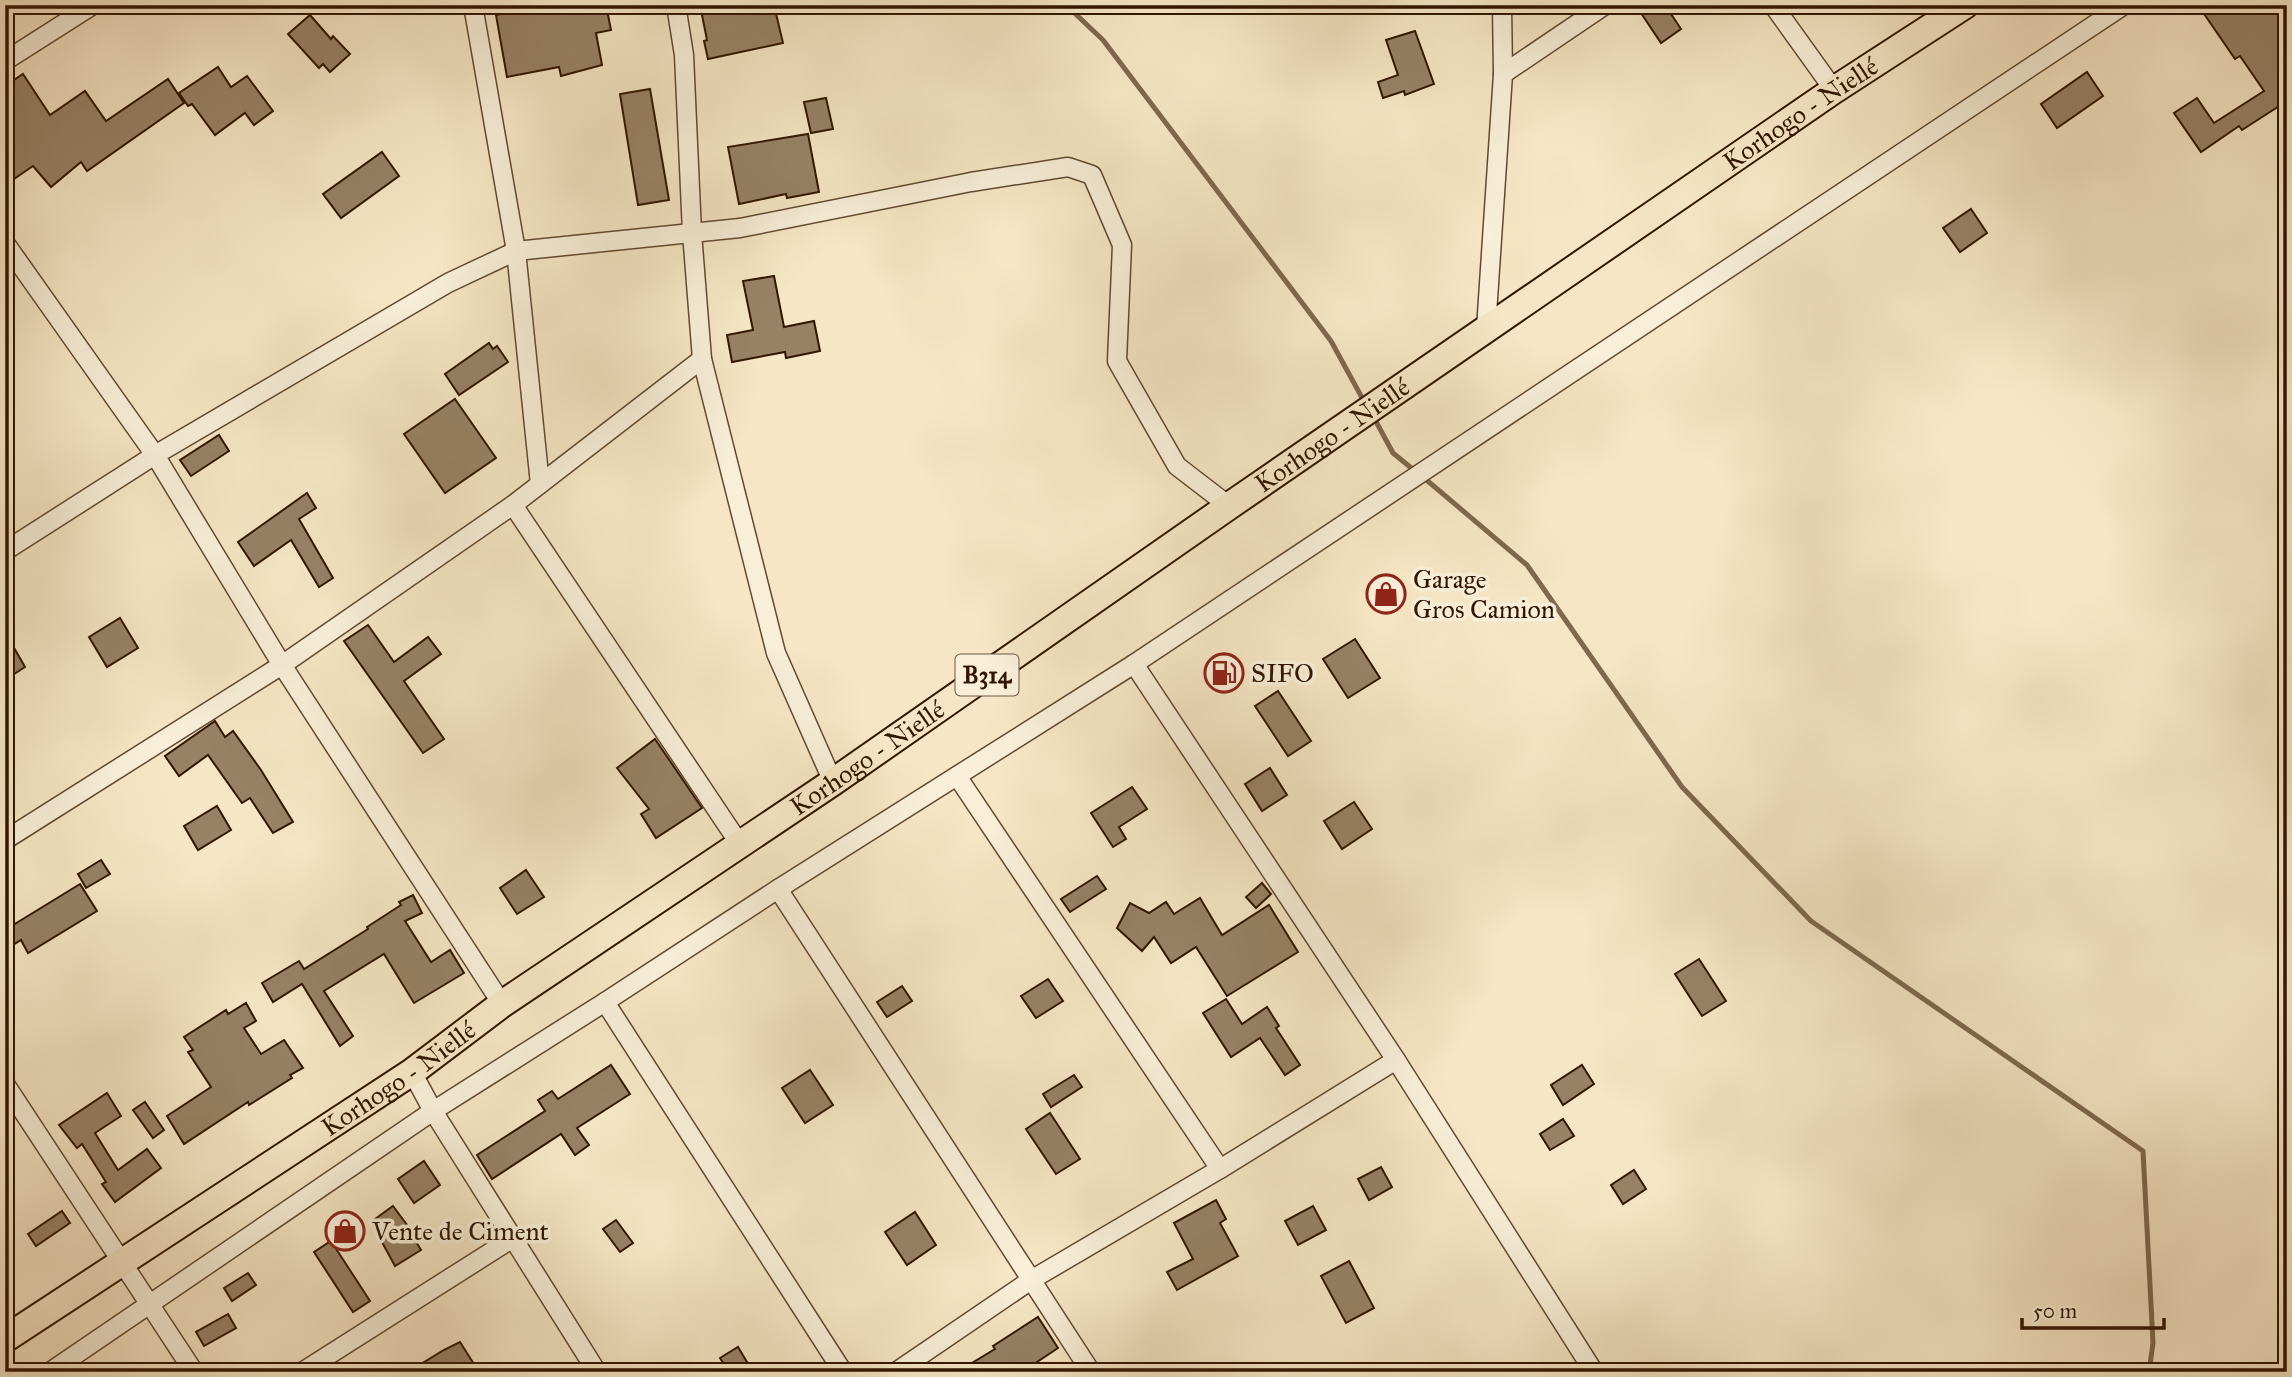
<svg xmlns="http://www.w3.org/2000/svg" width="2292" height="1377" font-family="'IM FELL Great Primer',serif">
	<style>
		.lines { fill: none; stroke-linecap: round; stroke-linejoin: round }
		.stream { stroke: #7f684e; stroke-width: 5 }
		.building { fill: #978266; stroke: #311500; stroke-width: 2 }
		.minor-casing { stroke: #624931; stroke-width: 21 }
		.primary-casing { stroke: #311500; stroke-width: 30 }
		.minor { stroke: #f9efd9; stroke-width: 18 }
		.primary { stroke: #f6e6c5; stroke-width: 26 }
		.labels { text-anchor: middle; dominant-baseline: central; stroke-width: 7; stroke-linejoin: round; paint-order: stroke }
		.shield { fill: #f9efd9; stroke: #6d5641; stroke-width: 2 }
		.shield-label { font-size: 24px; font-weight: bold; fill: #311500 }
		.street-label { font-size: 26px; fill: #311500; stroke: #f9efd9 }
		.poi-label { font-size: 26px; fill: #311500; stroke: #f9efd9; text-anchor: start }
	</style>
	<rect width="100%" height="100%" fill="#f6e6c5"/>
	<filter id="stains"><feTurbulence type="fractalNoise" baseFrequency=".00286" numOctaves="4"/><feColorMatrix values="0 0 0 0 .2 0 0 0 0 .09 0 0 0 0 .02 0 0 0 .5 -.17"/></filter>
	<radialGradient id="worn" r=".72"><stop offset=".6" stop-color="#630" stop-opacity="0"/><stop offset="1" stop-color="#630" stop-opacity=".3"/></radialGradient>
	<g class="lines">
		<!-- stream -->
		<g class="stream">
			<path d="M1066,5L1103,40L1331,341L1366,405"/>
			<path d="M1373,416L1393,453L1415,471"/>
			<path d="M1423,477L1527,565L1682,787L1811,921L2143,1151L2153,1343L2149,1372"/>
		</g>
	</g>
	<!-- building -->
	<g class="building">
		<path d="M550,5H606L611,30L596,33L602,65L561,76L559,67L507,77L496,15Z"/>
		<path d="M721,5H774L783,43L708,59L704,41L707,40L701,10Z"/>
		<path d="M1652,5H1665L1681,29L1661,43L1641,13Z"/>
		<path d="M2198,5H2287V101L2242,130L2239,126L2201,152L2174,113L2197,98L2214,123L2264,91L2240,56L2235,59Z"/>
		<path d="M310,15L331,39L333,36L350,54L330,72L323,64L319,68L288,34Z"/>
		<path d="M1415,31L1434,84L1405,95L1404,91L1383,98L1378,82L1398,75L1386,40Z"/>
		<path d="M218,67L231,87L247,76L273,111L254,125L245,113L215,135L192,104L188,106L179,93Z"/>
		<path d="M2087,72L2103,96L2057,128L2041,104Z"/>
		<path d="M23,74L50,115L85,91L106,121L168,79L184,103L87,171L81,162L51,187L33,166L5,185V86Z"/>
		<path d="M650,89L669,200L638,205L620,94Z"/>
		<path d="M826,98L833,129L811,133L804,102Z"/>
		<path d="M808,134L819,192L787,198L786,194L739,204L728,147Z"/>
		<path d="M382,152L399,176L341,218L323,194Z"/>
		<path d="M1971,209L1987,233L1960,252L1943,228Z"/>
		<path d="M774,276L784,327L814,321L820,351L786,358L785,352L732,362L727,335L753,330L743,281Z"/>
		<path d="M489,343L493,349L497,346L508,362L459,395L445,374Z"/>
		<path d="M455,399L496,458L445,493L404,434Z"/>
		<path d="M219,435L229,451L191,476L180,460Z"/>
		<path d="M307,493L316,508L299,519L333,578L319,587L291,540L254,566L238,542Z"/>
		<path d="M120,618L138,648L107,667L89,637Z"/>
		<path d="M368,625L394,662L428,637L441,654L404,681L444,739L423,753L344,641Z"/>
		<path d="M5,632L25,667L5,680Z"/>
		<path d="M1355,639L1380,678L1348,698L1323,659Z"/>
		<path d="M1278,691L1311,741L1288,756L1255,706Z"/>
		<path d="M215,721L225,737L233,731L261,770L293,822L273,833L250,798L242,803L208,755L179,776L165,756Z"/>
		<path d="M655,739L702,808L656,838L641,814L649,809L617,768Z"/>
		<path d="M1270,768L1287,795L1262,811L1245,784Z"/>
		<path d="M1132,787L1147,809L1119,827L1126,839L1113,847L1091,813Z"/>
		<path d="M1354,802L1372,829L1342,849L1324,821Z"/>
		<path d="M217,806L231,830L198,850L184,826Z"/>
		<path d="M101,860L110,874L86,888L78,874Z"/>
		<path d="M526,870L544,897L517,914L500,888Z"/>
		<path d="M1097,876L1106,889L1070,912L1061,899Z"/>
		<path d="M1262,883L1271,894L1256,908L1246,897Z"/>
		<path d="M80,884L97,911L28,953L21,940L5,950V930Z"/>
		<path d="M413,895L422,913L405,921L431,962L450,950L464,973L414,1003L384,954L324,991L353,1036L340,1046L302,984L273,1002L262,983L299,961L304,969L368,929L367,927L401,905L399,902Z"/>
		<path d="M1200,898L1222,935L1269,905L1298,952L1227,996L1196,947L1171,963L1154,937L1142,951L1117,928L1130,903L1149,913L1166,902L1174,914Z"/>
		<path d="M1699,959L1726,1001L1702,1016L1675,974Z"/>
		<path d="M1048,979L1063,1001L1036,1018L1021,996Z"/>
		<path d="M902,986L912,1001L887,1017L877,1002Z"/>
		<path d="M1226,999L1242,1024L1267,1007L1279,1026L1276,1028L1300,1065L1285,1075L1260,1038L1231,1057L1203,1013Z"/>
		<path d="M246,1003L256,1021L244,1028L261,1054L284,1040L303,1068L290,1075L292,1078L249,1105L248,1102L184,1144L167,1116L211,1087L188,1052L193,1050L184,1037L226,1010L228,1014Z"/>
		<path d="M611,1065L630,1094L577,1128L589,1145L575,1155L561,1134L492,1179L477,1155L545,1111L538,1100L552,1091L558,1099Z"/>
		<path d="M1582,1065L1594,1084L1563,1105L1551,1085Z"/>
		<path d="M810,1070L833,1105L805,1123L782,1088Z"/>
		<path d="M1074,1075L1082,1087L1051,1107L1043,1094Z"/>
		<path d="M107,1093L121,1116L95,1133L118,1170L147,1149L161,1168L115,1202L102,1184L106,1182L82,1144L77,1148L59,1125Z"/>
		<path d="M145,1102L164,1130L153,1138L133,1110Z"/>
		<path d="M1050,1113L1080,1159L1056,1174L1026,1129Z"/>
		<path d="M1563,1119L1574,1136L1550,1150L1540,1134Z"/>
		<path d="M424,1161L440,1185L414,1203L398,1179Z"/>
		<path d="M1381,1167L1392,1187L1369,1200L1358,1179Z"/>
		<path d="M1634,1170L1646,1189L1623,1204L1611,1185Z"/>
		<path d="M1216,1200L1226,1219L1220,1223L1238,1256L1177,1290L1167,1272L1193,1259L1174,1223Z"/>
		<path d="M393,1206L410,1229L409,1230L421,1250L395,1266L371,1222Z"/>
		<path d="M1313,1206L1326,1230L1298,1245L1285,1221Z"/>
		<path d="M62,1211L70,1223L36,1246L28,1234Z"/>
		<path d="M915,1212L936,1245L907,1265L885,1232Z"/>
		<path d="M616,1220L633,1243L620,1252L603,1229Z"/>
		<path d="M331,1241L370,1301L353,1312L314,1252Z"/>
		<path d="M1349,1261L1374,1308L1346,1323L1321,1276Z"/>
		<path d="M248,1273L256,1285L232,1301L224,1288Z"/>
		<path d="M228,1314L236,1328L204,1346L196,1332Z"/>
		<path d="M1038,1317L1058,1348L1022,1372H957L995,1349L993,1346Z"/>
		<path d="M460,1342L479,1372H408L444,1350Z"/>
		<path d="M738,1347L753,1372H729L720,1358Z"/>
	</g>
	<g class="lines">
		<!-- minor casing -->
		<g class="minor-casing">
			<g id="minor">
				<path d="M676,5L684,55L692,233L702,359L776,653L833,782"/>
				<path d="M1773,5L1834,90"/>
				<path d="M474,11L516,251L540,484"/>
				<path d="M5,61L93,5"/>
				<path d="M1503,74L1605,5"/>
				<path d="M5,243L155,455L282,665L502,1004"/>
				<path d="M1486,329L1503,74L1502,5"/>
				<path d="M513,505L741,846"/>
				<path d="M5,551L155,455L448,283L516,251L740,228L971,182L1068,167L1092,175L1122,245L1117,361L1177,466L1229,506"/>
				<path d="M1134,664L1396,1060L1594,1372"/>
				<path d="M957,776L1220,1169"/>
				<path d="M5,840L282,665L513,505L702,359"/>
				<path d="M778,889L1091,1372"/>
				<path d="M605,1002L843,1372"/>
				<path d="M412,1072L433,1111L597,1372"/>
				<path d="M5,1084L194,1372"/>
				<path d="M50,1372L433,1111L605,1002L778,889L1134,664L2124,5"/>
				<path d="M302,1372L513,1238"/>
				<path d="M896,1372L1031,1280L1220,1169L1396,1060"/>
			</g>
		</g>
		<!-- primary casing -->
		<g class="primary-casing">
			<g id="primary">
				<path id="s1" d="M5,1339L412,1072L502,1004L833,782L1229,506L1834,90L1965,5"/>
			</g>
		</g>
		<!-- minor -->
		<use href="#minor" class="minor"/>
		<!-- primary -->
		<use href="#primary" class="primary"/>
	</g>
	<!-- icons -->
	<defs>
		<g id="shop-ring" transform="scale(2.0125)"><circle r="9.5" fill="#f9efd9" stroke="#8f2418" stroke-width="1.5"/><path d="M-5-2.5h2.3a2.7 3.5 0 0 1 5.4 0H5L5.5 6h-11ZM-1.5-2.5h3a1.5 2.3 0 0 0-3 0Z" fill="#8f2418"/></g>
		<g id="fuel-ring" transform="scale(2.0125)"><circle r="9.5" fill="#f9efd9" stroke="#8f2418" stroke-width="1.5"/><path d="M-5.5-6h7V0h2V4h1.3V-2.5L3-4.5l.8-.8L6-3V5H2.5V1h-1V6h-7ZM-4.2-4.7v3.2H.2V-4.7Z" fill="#8f2418"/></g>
	</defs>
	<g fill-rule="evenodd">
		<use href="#shop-ring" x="1386" y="594"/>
		<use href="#fuel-ring" x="1224" y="673"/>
		<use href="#shop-ring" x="345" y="1231"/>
	</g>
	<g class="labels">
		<!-- shield labels -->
		<rect class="shield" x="955.5" y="654.5" width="63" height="41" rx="5"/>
		<g class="shield-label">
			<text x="987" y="675">B314</text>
		</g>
		<!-- street labels -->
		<g class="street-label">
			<text stroke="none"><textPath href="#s1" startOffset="2174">Korhogo - Niellé</textPath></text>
			<text stroke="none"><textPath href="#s1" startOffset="1606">Korhogo - Niellé</textPath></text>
			<text stroke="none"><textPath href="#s1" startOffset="1040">Korhogo - Niellé</textPath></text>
			<text stroke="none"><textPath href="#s1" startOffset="472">Korhogo - Niellé</textPath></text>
		</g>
		<!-- poi labels -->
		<g class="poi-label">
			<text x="1413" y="579">Garage<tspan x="1413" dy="30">Gros Camion</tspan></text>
			<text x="1251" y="673">SIFO</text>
			<text x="372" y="1231">Vente de Ciment</text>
		</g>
	</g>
	<!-- margin -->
	<rect width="2292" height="1377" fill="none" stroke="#f6e6c5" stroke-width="28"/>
	<rect x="7" y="7" width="2278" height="1363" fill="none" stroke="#311500" stroke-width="3.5"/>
	<rect x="14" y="14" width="2264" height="1349" fill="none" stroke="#311500" stroke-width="2"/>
	<!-- scale -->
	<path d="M2022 1318v10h142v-10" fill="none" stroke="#311500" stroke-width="3.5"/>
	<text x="2033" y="1318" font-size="21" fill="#311500" stroke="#f9efd9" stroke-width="5" paint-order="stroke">50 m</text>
	<rect width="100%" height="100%" filter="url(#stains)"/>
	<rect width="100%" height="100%" fill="url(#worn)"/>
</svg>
